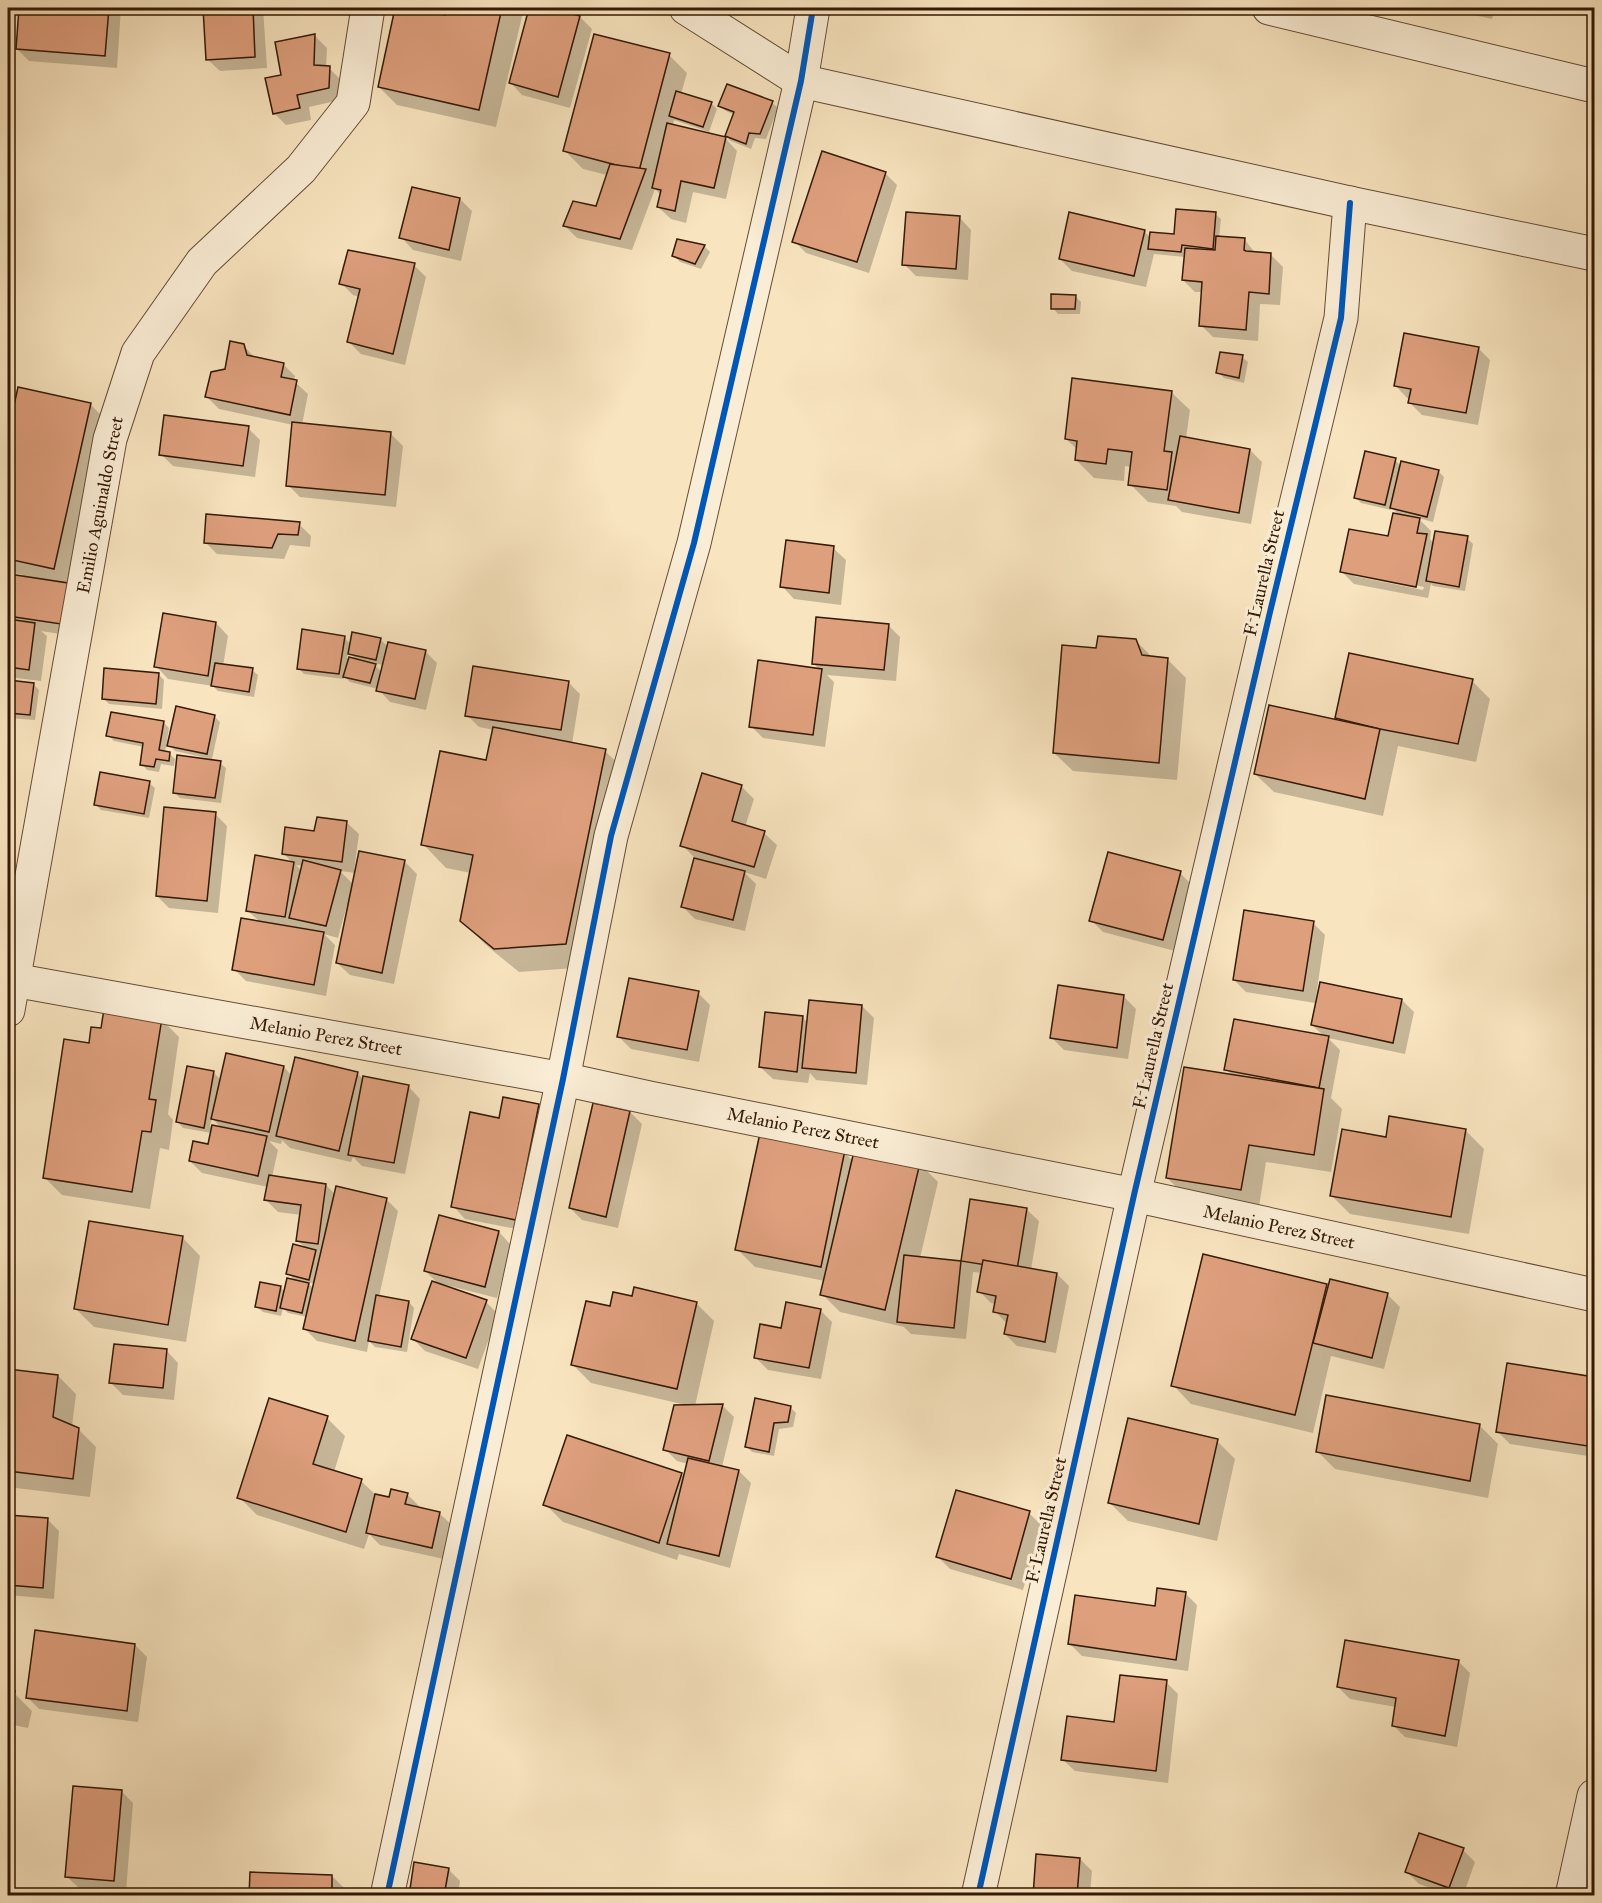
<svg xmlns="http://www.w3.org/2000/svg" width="1602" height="1903" font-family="'IM FELL Great Primer',serif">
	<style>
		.shadow { fill: #0003; fill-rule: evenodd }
		.building { fill: #de9f7d; stroke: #341905; stroke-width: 1.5 }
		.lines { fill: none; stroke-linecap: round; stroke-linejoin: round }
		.minor-casing { stroke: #654c34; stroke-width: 35 }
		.minor { stroke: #faedd5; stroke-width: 33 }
		.cycleway-casing { stroke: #faedd5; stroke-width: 10 }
		.cycleway { stroke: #0057b8; stroke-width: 6 }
		.labels { text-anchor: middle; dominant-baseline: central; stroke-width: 6; stroke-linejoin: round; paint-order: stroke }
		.street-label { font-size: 18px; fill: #341905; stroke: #faedd5 }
	</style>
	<rect width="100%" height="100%" fill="#f8e4bf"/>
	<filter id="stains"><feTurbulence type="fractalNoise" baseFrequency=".00333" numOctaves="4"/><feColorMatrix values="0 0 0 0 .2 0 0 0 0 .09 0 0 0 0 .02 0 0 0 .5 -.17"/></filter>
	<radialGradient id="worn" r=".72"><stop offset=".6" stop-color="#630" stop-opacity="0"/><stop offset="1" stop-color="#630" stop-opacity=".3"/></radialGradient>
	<!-- shadow -->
	<g class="shadow">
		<path d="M21,8H121L117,68L29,61L17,49Z"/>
		<path d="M205,8H263L267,68L220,71L207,59Z"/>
		<path d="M397,8L446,17L448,8H524L496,127L397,105L379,87Z"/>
		<path d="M531,8H546L580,17L592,29L570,108L522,95L510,82Z"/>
		<path d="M1442,8H1495L1492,19Z"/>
		<path d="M315,36L327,48L326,68H329L341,80L340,100L309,107L311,120L286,125L274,113L283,76Z"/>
		<path d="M669,55L687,73L681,94L711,103L717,109L709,132L674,120L673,126L730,140L726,136L735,115L726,111L720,106L772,103L778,108L766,139L755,138L751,149L726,139L737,151L726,199L693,192L686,223L671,219L658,207L661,195L655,189L632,250L577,238L565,226L597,208L607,175L583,169L565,151Z"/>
		<path d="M885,173L897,185L869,273L806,253L794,241Z"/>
		<path d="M460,199L472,211L461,261L413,250L401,237Z"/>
		<path d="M1215,214L1221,219L1219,238L1244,239L1256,254L1271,255L1283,267L1280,305L1260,304L1258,341L1213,337L1201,325L1203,292H1195L1183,280L1185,257L1154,254L1146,287L1072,271L1060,259L1144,231L1151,238L1175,236Z"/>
		<path d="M959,217L971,230L968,280L916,276L904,264Z"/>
		<path d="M704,246L710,252L701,269L680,262L674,256Z"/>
		<path d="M414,265L426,277L405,365L361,354L349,342L360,297L353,295L341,283Z"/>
		<path d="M1075,296L1081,302L1080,314H1058L1053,308Z"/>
		<path d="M243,345L255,358L283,364L295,376L294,381L308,394L302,425L390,433L403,446L396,507L300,497L288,485L293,425L219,409L207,397Z"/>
		<path d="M1478,348L1490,360L1478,425L1422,415L1410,403L1411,398H1407L1395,385Z"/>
		<path d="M1242,357L1248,362L1244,383L1224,378L1218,372Z"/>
		<path d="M19,389L91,405L109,423L73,636L41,631L47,636L41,681L8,677V621H10L8,618V591L10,576L23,578V575L8,572V440Z"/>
		<path d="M1171,392L1190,410L1186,438L1250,450L1262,462L1251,524L1182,512L1176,506L1148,502L1130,484L1132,467L1125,466L1124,481L1094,478L1076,460L1078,450L1066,439Z"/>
		<path d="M248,428L260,440L255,477L173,466L161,454Z"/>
		<path d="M1395,460L1401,466L1438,471L1444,477L1433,522L1418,518L1431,531L1430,539L1434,544L1467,538L1473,544L1465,591L1433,586L1431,584L1428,598L1354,584L1342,572L1390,538L1400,516L1391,507V510L1361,503L1355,497ZM1354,573L1424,587L1423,590L1354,576Z"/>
		<path d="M299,524L311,536L310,547L290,545L284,559L217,554L205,542Z"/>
		<path d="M833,548L846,560L841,605L794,599L782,586Z"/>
		<path d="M216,623L228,636L223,666L252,670L258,675L254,697L218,691L213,686L168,679L156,666Z"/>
		<path d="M888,625L900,637L896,681L827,675L834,682L825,747L763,738L751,726L820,670L813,663Z"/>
		<path d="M344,637L351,645L380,639L388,647L425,651L437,663L426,710L390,702L378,689L350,682L344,676V679L304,674L298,668ZM348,652L357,660L347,658ZM372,663L384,665L382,672Z"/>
		<path d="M1135,640L1153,658L1167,659L1186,678L1177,780L1073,771L1054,753L1098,650Z"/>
		<path d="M158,674L164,680L162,709L109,704L103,698Z"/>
		<path d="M1472,681L1490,699L1476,762L1398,746L1383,816L1274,792L1255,774L1341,722L1336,717Z"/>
		<path d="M8,682L33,684L39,690L35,720L8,718Z"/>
		<path d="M568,682L580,694L572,744L605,751L629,774L589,967L519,972L486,945L462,921L471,873L446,868L423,844L487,762L494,730L479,727L467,715Z"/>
		<path d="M214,716L220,722L212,759L175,751L169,745Z"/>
		<path d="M164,723L169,728L165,753L170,754L175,759L174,766L161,764L159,772L147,770L142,764L144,747L114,741L108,735Z"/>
		<path d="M220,763L226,768L221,803L180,798L174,792Z"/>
		<path d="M149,783L155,788L149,818L101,810L95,804Z"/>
		<path d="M742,787L754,799L745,827L764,833L777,845L766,879L744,872L756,884L745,931L695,919L683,907L695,858L682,845Z"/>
		<path d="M215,814L227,826L218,913L169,908L157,896Z"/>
		<path d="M346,822L359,834L354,870L405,862L417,874L394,984L350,975L337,963L349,905H347L338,938L324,934L335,945L326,996L246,981L234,969L260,922L248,911L293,863L283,853L315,833ZM296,865L303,866L302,871ZM340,871L356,873L354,885Z"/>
		<path d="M1180,873L1192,885L1175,951L1103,932L1091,920Z"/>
		<path d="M1313,923L1325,935L1315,1003L1246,992L1234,980Z"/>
		<path d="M698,993L710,1005L699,1062L631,1049L619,1037Z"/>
		<path d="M1124,997L1136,1009L1128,1059L1064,1050L1052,1038Z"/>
		<path d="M1402,1000L1414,1012L1405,1054L1328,1038L1340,1050L1331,1098L1342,1109L1331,1172L1266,1162L1259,1207L1186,1196L1167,1178L1233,1076L1226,1069L1325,1037L1312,1025Z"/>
		<path d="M862,1006L874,1018L867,1085L816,1080L810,1073L808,1083L773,1079L760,1067L803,1018L808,1023Z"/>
		<path d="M161,1019L179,1037L168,1114L173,1120L169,1150L160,1148L150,1209L62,1195L44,1177L90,1044L102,1030Z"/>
		<path d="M284,1067L292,1076L357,1073L364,1080L408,1086L420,1099L405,1174L362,1166L353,1157L351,1162L290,1148L282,1140L281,1144L269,1141L278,1150L272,1177L326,1185L335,1194L386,1199L398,1211L379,1297L409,1302L414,1308L407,1352L375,1347L369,1341L367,1352L317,1341L305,1329L307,1317L288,1313L283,1308L281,1316L263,1312L257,1307L280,1287L285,1292L296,1282L288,1273L307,1249L298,1241L302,1215L278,1212L266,1200L268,1187L202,1173L190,1161L209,1146L212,1133L183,1128L178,1122L214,1073L221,1080ZM212,1118L222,1129L210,1126ZM307,1282L315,1284L314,1289Z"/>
		<path d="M538,1105L550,1117L527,1231L465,1219L453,1206L500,1120Z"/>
		<path d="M630,1112L642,1124L618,1228L582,1220L570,1208Z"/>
		<path d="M1466,1131L1484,1149L1469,1234L1350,1214L1332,1196L1387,1138Z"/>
		<path d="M844,1152L853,1161L920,1164L938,1182L920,1258L962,1262L971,1200L1026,1209L1039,1221L1031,1270L1057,1274L1069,1286L1056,1353L1017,1346L1005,1334L1007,1324L995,1311L996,1304L991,1303L979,1291L982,1273L973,1272L966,1339L911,1334L904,1327L840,1312L822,1294L825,1281L755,1267L737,1249Z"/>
		<path d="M499,1232L511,1245L497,1298L442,1284L441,1286L486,1302L498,1314L478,1369L425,1351L413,1339L441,1286L425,1271Z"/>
		<path d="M182,1237L200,1256L186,1342L94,1327L76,1309Z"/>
		<path d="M1331,1281L1388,1295L1400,1307L1384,1369L1331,1356L1313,1433L1191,1404L1173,1385L1326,1285L1329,1289Z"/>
		<path d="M633,1298L696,1303L714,1321L695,1406L722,1405L734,1417L722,1467L739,1471L751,1483L730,1568L679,1554L677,1560L563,1522L545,1504L681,1474L685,1477L688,1464L677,1461L665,1449L686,1405L591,1383L573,1365L611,1308Z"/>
		<path d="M820,1310L832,1322L821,1379L768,1370L756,1358L782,1330Z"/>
		<path d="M166,1350L178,1363L174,1400L123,1395L111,1383Z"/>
		<path d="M1508,1365L1594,1378V1457L1510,1444L1498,1432Z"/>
		<path d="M8,1370L58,1376L76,1394L72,1426L78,1429L96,1447L90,1497L8,1487Z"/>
		<path d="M790,1407L796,1413L793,1427L779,1429L774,1456L752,1452L747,1447Z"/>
		<path d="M327,1418L345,1436L334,1472L361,1481L377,1496L390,1499L407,1494L419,1506V1509L439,1513L452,1525L444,1559L380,1545L369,1534L364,1549L257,1515L239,1497Z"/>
		<path d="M1480,1426L1498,1444L1488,1498L1335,1469L1317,1451Z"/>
		<path d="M1217,1441L1235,1459L1217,1541L1128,1521L1110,1503Z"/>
		<path d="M1029,1513L1041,1525L1023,1590L950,1569L938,1557Z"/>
		<path d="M8,1517L47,1519L59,1531L54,1599L8,1595Z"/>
		<path d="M1185,1593L1197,1605L1188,1671L1082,1656L1070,1644L1156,1608Z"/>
		<path d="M8,1638L11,1641L8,1657Z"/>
		<path d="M135,1645L147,1657L138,1722L39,1709L27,1697Z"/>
		<path d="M1458,1661L1470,1673L1457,1747L1405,1737L1393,1725L1396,1707L1350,1699L1338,1687Z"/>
		<path d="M1166,1682L1178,1694L1168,1783L1075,1771L1062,1759L1116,1723Z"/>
		<path d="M8,1691L14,1693L32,1711L28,1728L8,1724Z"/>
		<path d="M8,1777L13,1783V1818L8,1817Z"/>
		<path d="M121,1791L133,1803L126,1892L79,1888L66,1876Z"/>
		<path d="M1463,1850L1475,1862L1463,1896H1452L1419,1884L1407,1872Z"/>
		<path d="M1080,1859L1092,1871L1090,1896H1034Z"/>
		<path d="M448,1869L460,1881L458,1896H410Z"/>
		<path d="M332,1876L344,1888V1896H251Z"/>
	</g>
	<!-- building -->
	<g class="building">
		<path d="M19,8H109L105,56L16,49Z"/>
		<path d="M203,8H253L255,57L206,60Z"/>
		<path d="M395,8H411L445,15L447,8H502L479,110L378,87Z"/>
		<path d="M529,8H551L580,16L558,97L509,83Z"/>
		<path d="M315,34L314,65L330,66L329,88L297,95L300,108L273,114L265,78L281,75L275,42Z"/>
		<path d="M594,34L670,53L639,171L563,151Z"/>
		<path d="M727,84L773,101L760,134L749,133L746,144L725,136L734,112L718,106Z"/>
		<path d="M676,91L712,102L703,127L669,116Z"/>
		<path d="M667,123L726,137L714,188L681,181L675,211L657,207L661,190L652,188Z"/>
		<path d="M822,151L886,172L857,262L792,242Z"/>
		<path d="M610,164L646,169L620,239L563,226L573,201L596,206Z"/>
		<path d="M412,187L460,198L449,250L399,238Z"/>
		<path d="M1176,209L1216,212L1213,249L1182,245L1181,252L1148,249L1150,232L1174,234Z"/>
		<path d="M906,212L960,216L956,269L902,265Z"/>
		<path d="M1069,212L1145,230L1134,276L1059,259Z"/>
		<path d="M1216,236L1245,238L1244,250L1246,251L1271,253L1269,294L1249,292L1246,330L1199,326L1202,282L1182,280L1185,248L1215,250Z"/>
		<path d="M677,239L705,245L695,264L672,256Z"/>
		<path d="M348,250L415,263L393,354L347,342L360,289L339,284Z"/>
		<path d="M1051,294L1076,295L1075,309H1051Z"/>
		<path d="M1404,333L1479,347L1466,413L1408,403L1411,389L1394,386Z"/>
		<path d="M230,341L244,344L247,355L284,363L281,377L297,380L290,415L205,397L211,372L225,369Z"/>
		<path d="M1220,352L1243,355L1239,378L1216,373Z"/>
		<path d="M1072,378L1172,391L1164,451L1172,452L1167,490L1128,485L1132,452L1108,449L1106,464L1075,460L1077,441L1065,439Z"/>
		<path d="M18,387L91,403L54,569L8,559V433Z"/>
		<path d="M164,415L249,426L243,466L159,455Z"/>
		<path d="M292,422L391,432L385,495L286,486Z"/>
		<path d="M1180,436L1250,449L1239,513L1168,500Z"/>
		<path d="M1365,451L1396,458L1385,505L1354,498Z"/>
		<path d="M1401,461L1439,470L1427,517L1390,508Z"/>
		<path d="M1393,513L1420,518L1417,533L1427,534L1416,587L1340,572L1349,529L1388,536Z"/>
		<path d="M206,514L300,522L298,535L278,534L272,548L204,543Z"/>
		<path d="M1435,531L1468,536L1459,587L1426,581Z"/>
		<path d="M786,540L834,546L829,593L780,587Z"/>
		<path d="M9,574L68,583L61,624L8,616Z"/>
		<path d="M163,613L216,622L208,676L154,667Z"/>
		<path d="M816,617L889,624L884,670L812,664Z"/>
		<path d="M8,619L35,623L29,670L8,667Z"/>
		<path d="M302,629L345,636L339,674L297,669Z"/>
		<path d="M352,632L381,638L376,660L348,654Z"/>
		<path d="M1098,636L1136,639L1142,655L1168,658L1159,763L1053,753L1062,645L1096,648Z"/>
		<path d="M388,642L426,650L415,699L376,691Z"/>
		<path d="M1349,653L1473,679L1458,744L1380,729L1335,718Z"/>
		<path d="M349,657L376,664L370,683L343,677Z"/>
		<path d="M758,660L822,669L813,735L749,727Z"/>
		<path d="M215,663L253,668L249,692L211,686Z"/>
		<path d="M473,666L569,681L561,730L465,716Z"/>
		<path d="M104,668L159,673L156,704L102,699Z"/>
		<path d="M8,680L34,683L30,715L8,713Z"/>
		<path d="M1269,705L1380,729L1365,799L1254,774Z"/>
		<path d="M176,706L215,715L207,754L167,746Z"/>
		<path d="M111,712L164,721L159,750L170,752L169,761L156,759L154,767L140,765L143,743L106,736Z"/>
		<path d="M493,727L606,749L566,944L494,949L460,921L473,855L421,845L440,751L486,760Z"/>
		<path d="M177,755L221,761L215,798L173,793Z"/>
		<path d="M100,772L150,781L144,814L94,805Z"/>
		<path d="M702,773L742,785L732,821L765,831L754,867L680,846Z"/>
		<path d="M164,807L216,812L207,901L156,896Z"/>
		<path d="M317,817L347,821L342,862L282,854L285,827L314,831Z"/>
		<path d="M359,851L405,860L382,973L336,963Z"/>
		<path d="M1108,852L1181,871L1163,940L1089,921Z"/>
		<path d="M255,855L294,862L285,917L246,911Z"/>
		<path d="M694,858L745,871L733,920L681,907Z"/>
		<path d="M303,860L341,870L326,926L289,918Z"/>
		<path d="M1244,910L1314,921L1303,991L1233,980Z"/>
		<path d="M241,918L324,932L314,985L232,970Z"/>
		<path d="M629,978L699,991L687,1050L617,1037Z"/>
		<path d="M1320,982L1402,999L1393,1043L1311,1025Z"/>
		<path d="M1058,985L1124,995L1117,1048L1050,1038Z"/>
		<path d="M809,1000L862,1005L856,1073L802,1068Z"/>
		<path d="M104,1009L162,1018L149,1099L156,1100L151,1132L142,1131L132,1192L43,1178L64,1039L89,1043L91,1027L101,1028Z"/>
		<path d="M765,1012L803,1016L797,1072L759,1067Z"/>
		<path d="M1234,1019L1329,1036L1319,1088L1224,1070Z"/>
		<path d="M226,1053L284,1066L269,1132L211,1119Z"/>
		<path d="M295,1057L358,1072L339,1151L276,1136Z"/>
		<path d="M187,1066L214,1071L204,1128L176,1122Z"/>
		<path d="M1184,1067L1324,1089L1314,1155L1249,1145L1241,1190L1166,1178Z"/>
		<path d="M363,1076L409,1085L394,1163L348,1155Z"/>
		<path d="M503,1097L539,1104L516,1220L451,1207L470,1112L499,1118Z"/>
		<path d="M593,1103L630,1111L606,1217L569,1208Z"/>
		<path d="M1389,1116L1466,1129L1451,1217L1330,1196L1342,1129L1386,1137Z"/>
		<path d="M212,1125L267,1136L258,1176L189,1161L193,1141L208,1144Z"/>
		<path d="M760,1133L845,1150L821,1267L735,1250Z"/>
		<path d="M855,1147L920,1163L885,1310L820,1295Z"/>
		<path d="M269,1175L326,1184L318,1244L296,1241L301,1205L264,1200Z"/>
		<path d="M336,1186L387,1198L355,1341L303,1329Z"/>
		<path d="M970,1199L1027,1208L1017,1270L961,1261Z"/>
		<path d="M439,1215L499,1231L485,1287L424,1271Z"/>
		<path d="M89,1221L183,1236L168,1325L74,1309Z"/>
		<path d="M293,1244L316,1250L309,1280L286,1274Z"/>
		<path d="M1203,1254L1327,1284L1295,1415L1171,1386Z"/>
		<path d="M904,1255L961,1261L954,1328L897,1322Z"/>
		<path d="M983,1260L1057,1273L1045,1342L1004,1334L1008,1315L993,1312L996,1296L977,1292Z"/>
		<path d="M287,1278L309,1283L302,1313L280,1308Z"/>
		<path d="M1330,1279L1388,1293L1372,1358L1313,1343Z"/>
		<path d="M432,1281L487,1300L466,1358L411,1339Z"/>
		<path d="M260,1282L281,1286L276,1311L255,1307Z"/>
		<path d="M634,1287L697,1302L677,1389L571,1365L586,1301L610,1306L613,1292L632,1296Z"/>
		<path d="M376,1295L409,1301L401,1347L368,1341Z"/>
		<path d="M786,1302L821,1309L809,1368L754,1358L760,1324L781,1328Z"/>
		<path d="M114,1344L167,1349L163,1388L109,1383Z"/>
		<path d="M1507,1363L1594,1377V1447L1496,1432Z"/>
		<path d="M8,1369L58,1375L53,1417L79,1428L73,1479L8,1471Z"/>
		<path d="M1326,1395L1480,1424L1470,1481L1316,1452Z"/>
		<path d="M269,1398L328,1416L313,1464L362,1479L346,1532L237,1498Z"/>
		<path d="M755,1398L791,1406L788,1422L774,1423L769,1452L745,1447Z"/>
		<path d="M723,1404L709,1461L663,1450L674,1405Z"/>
		<path d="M1128,1418L1218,1439L1199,1524L1108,1503Z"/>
		<path d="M567,1435L682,1473L659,1543L543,1505Z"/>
		<path d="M688,1458L739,1470L719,1556L667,1544Z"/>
		<path d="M391,1489L408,1493L405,1504L440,1512L432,1548L366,1533L375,1494L389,1497Z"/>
		<path d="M956,1490L1030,1511L1011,1579L936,1557Z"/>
		<path d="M8,1515L48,1518L43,1588L8,1585Z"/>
		<path d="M1157,1588L1186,1592L1176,1660L1068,1644L1075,1595L1155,1606Z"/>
		<path d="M35,1630L135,1644L127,1711L26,1698Z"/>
		<path d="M1345,1640L1459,1660L1445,1736L1392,1726L1396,1698L1337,1687Z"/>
		<path d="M1120,1675L1167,1680L1156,1771L1061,1760L1067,1716L1114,1722Z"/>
		<path d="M8,1690L15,1691L10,1711H8Z"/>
		<path d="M73,1786L122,1790L114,1881L65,1877Z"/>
		<path d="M1419,1833L1464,1848L1449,1888L1405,1872Z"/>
		<path d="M1036,1854L1080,1858L1077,1896H1033Z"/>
		<path d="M414,1862L449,1868L444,1896H409Z"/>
		<path d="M250,1872L332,1875V1896H249Z"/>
	</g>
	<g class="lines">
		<!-- minor casing -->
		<g class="minor-casing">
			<g id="minor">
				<path d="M686,8L801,81L1350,203L1594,254"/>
				<path d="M1269,8L1594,86"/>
				<path d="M8,979L563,1079L650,1098L1134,1195L1594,1295"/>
				<path d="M8,1010L110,439L138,353L202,262L301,169L353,103L368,8"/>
				<path d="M387,1896L563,1079L611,836L694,543L801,81L813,8"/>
				<path d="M978,1896L1134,1195L1270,612L1341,318L1350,203"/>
				<path d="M1572,1896L1594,1796"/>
			</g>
		</g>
		<!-- minor -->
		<use href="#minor" class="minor"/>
		<!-- cycleway casing -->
		<g class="cycleway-casing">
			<g id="cycleway">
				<path d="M387,1896L563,1079L611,836L694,543L801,81L813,8"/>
				<path d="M978,1896L1134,1195L1270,612L1341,318L1350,203"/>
			</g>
		</g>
		<!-- cycleway -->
		<use href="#cycleway" class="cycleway"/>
	</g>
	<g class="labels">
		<!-- street labels -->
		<g class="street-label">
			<text transform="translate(100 505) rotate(-79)">Emilio Aguinaldo Street</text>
			<text transform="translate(1264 573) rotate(-77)">F. Laurella Street</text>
			<text transform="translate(326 1036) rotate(10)">Melanio Perez Street</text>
			<text transform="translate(1153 1046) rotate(-77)">F. Laurella Street</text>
			<text transform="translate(803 1128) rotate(11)">Melanio Perez Street</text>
			<text transform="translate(1279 1227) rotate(12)">Melanio Perez Street</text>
			<text transform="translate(1046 1520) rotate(-77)">F. Laurella Street</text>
		</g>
	</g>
	<!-- margin -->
	<rect width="1602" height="1903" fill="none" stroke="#f8e4bf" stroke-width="30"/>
	<rect x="9" y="9" width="1584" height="1885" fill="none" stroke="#341905" stroke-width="3"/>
	<rect x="15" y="15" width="1572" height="1873" fill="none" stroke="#341905" stroke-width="1.5"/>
	<rect width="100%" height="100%" filter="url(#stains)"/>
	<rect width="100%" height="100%" fill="url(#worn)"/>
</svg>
